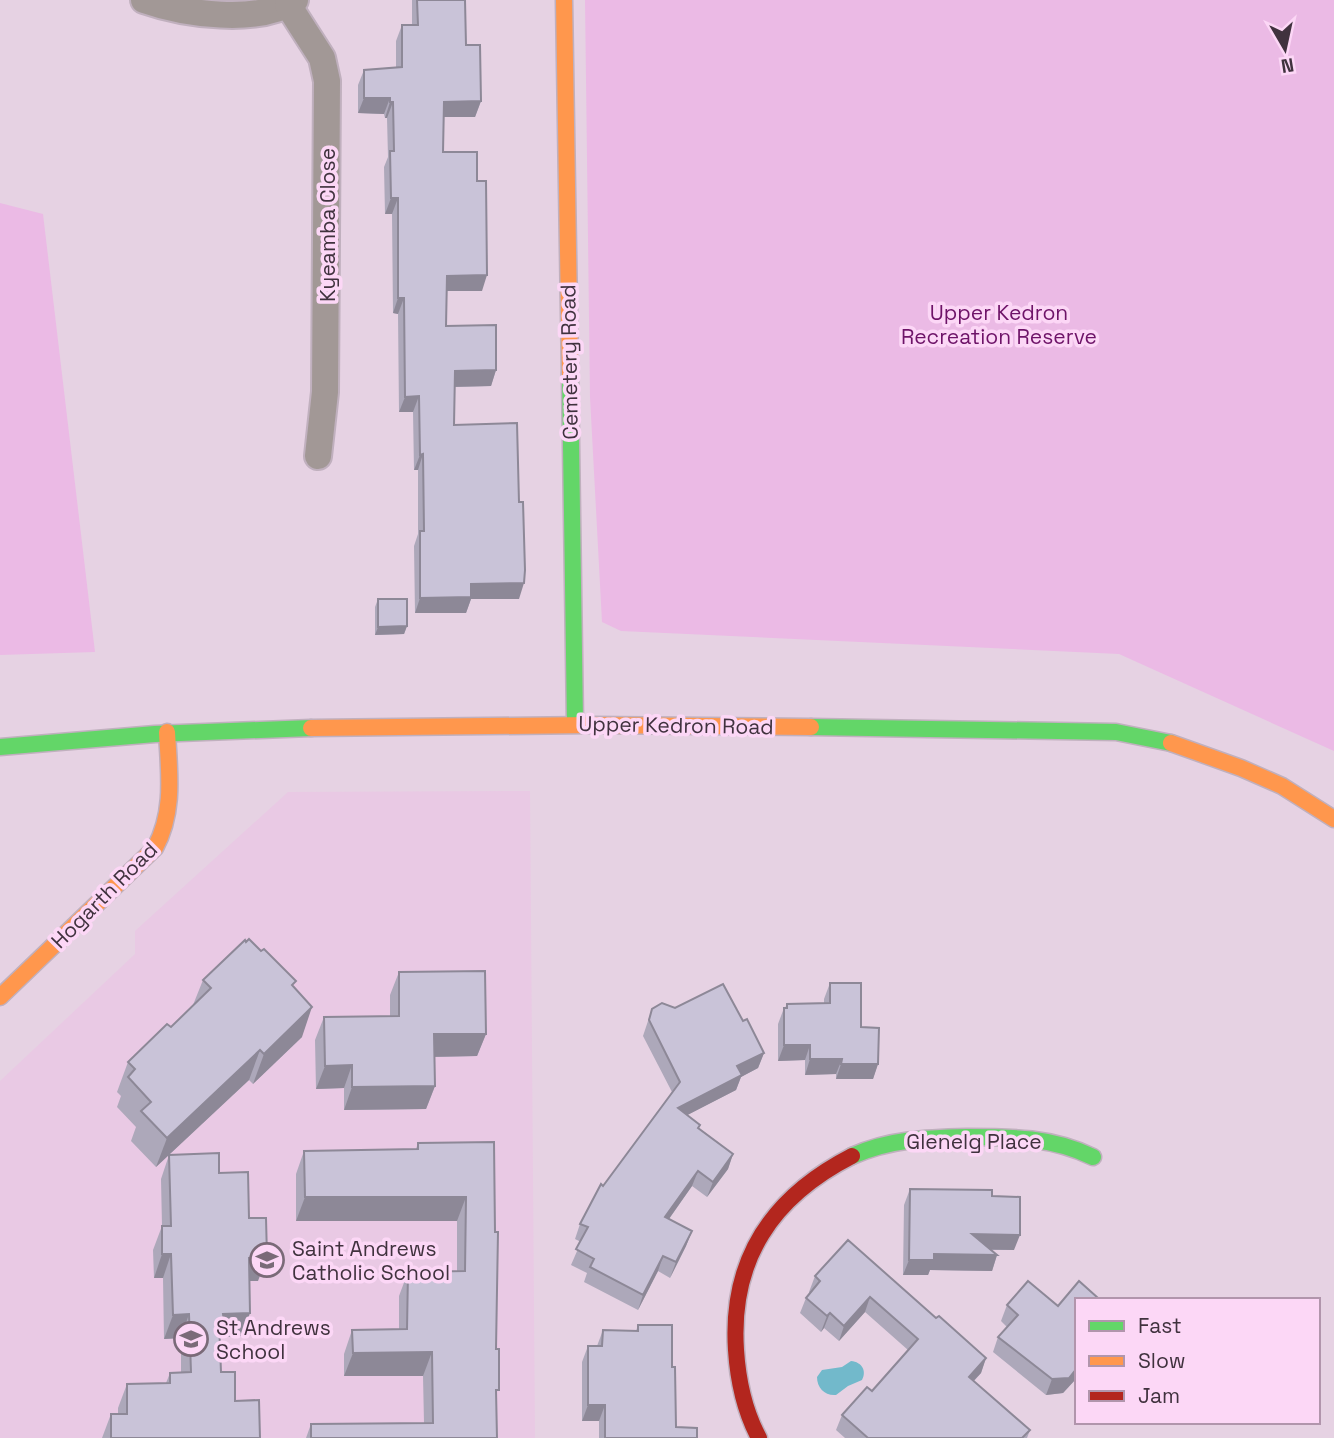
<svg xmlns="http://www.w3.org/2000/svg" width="1334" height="1438" font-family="'Space Grotesk',sans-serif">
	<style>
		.built { fill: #e9c9e4 }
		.park { fill: #ebbae5 }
		.water { fill: #72b9cb }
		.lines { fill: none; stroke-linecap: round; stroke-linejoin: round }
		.street-casing { stroke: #c0b0be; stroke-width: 30 }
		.fast-casing { stroke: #c0b0be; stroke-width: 19 }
		.slow-casing { stroke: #c0b0be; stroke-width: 19 }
		.jam-casing { stroke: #c0b0be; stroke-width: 19 }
		.street { stroke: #a29896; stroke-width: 26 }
		.fast { stroke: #63d668; stroke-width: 16 }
		.slow { stroke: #ff974d; stroke-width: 16 }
		.jam { stroke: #b3261e; stroke-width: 16 }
		.wall { fill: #ada8ba }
		.shaded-wall { fill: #8d8897 }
		.building { fill: #c9c3d8; stroke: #8d8897; stroke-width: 2 }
		.labels { text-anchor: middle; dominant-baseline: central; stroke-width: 7; stroke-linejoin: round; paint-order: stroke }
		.street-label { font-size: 21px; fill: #40323e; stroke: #fcd7f6 }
		.park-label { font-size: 21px; fill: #6e1368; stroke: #fcd7f6 }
		.poi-label { font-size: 21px; fill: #40323e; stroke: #fcd7f6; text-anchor: start }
	</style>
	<rect width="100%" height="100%" fill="#e6d2e3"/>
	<!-- built -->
	<path class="built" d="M530,791L535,1438H0V1081L135,954V931L288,792Z"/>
	<!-- park -->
	<g class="park">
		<path d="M585,0H1334V751L1119,654L621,631L602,622L590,397Z"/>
		<path d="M0,203L43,214L95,652L0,655Z"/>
	</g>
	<!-- water -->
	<path class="water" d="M851,1361C862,1362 867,1371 862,1380L848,1386L836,1395C825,1396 817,1388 817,1377L822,1370L842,1367Z"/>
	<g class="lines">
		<!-- street casing -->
		<g class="street-casing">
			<g id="street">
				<path d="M144,0C184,14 258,25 295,0"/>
				<path d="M288,5L322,58L327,81L325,392L318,456"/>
			</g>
		</g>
		<!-- fast casing -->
		<g class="fast-casing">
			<g id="fast">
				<path d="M570,374L575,723"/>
				<path d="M811,727L1116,732L1171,743"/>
				<path d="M0,747L155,734L311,728"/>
				<path d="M852,1156C890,1139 927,1138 967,1137C1012,1137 1052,1137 1093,1157"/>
			</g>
		</g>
		<!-- slow casing -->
		<g class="slow-casing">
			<g id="slow">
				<path d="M564,0L570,374"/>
				<path d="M311,728L590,725L811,727"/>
				<path d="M1171,743L1241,768L1282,786L1334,819"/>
				<path d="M0,997L155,848C175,811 169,772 167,732"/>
			</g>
		</g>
		<!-- jam casing -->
		<g class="jam-casing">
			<path id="jam" d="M759,1438C744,1410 738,1381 736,1350C730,1259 772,1197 852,1156"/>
		</g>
		<!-- street -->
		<use href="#street" class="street"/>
		<!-- fast -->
		<use href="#fast" class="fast"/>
		<!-- slow -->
		<use href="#slow" class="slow"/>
		<!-- jam -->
		<use href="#jam" class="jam"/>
	</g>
	<!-- wall -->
	<g class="wall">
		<path d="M412,0H465L466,45L481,101L475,117H444L443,152L482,291H446V326L496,370L491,386L454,387V425L519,599H471L466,613H415L414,546L418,534V470H414L413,412H399L398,314L393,313L392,214H385L384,167L388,157L387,118H385L384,114L358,113V85L364,70L396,67V41L402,25H412Z"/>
		<path d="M378,599L407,626L404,634L375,635V607Z"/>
		<path d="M399,972L486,1034L477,1056L434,1057L435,1086L426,1109L344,1110V1088L316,1089L315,1040L324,1017L390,1016V995Z"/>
		<path d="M203,980L294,987L302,1037L253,1084L249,1080L156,1167L131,1141L136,1127L117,1107L121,1096L117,1092L128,1062L171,1027L193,1005Z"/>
		<path d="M830,983L861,1027L878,1064L873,1079H836V1074L805,1075V1060L778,1061V1024L784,1008H785L787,1004L824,1003V999Z"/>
		<path d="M675,1008L743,1021L764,1053L758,1068L741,1077L736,1090L687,1115L700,1125L699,1128L733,1154L728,1169L707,1197L692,1186L669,1219L692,1231L686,1246L670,1278L658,1271L638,1310L584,1282L587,1273L571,1265L581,1242L575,1239L580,1224L603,1186L672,1092L643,1036L652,1009Z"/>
		<path d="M494,1142L497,1438H306L311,1424L424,1423L423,1376H344V1354L352,1330L399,1329V1296L408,1272L457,1271V1221H296V1174L304,1151L416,1149L418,1143Z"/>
		<path d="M169,1155L219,1173L249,1218L258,1281H250L242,1336L220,1337L221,1372L235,1401L260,1438H102L111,1414H118V1408L127,1384L166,1383L170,1373L181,1372V1338L164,1339L163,1278H154L153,1250L162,1226L161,1179Z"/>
		<path d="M910,1189L992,1196L1014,1250H991L997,1255L992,1271L930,1270L928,1275H903L904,1205Z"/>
		<path d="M815,1276L936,1318L986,1358L981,1373L974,1381L1030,1430L1027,1438H845L836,1430L842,1415L872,1391L908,1350L865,1312L839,1341L824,1328L821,1332L800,1313L806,1298L810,1293L809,1292Z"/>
		<path d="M1028,1281L1058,1306L1079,1281L1098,1298V1300H1077V1374L1075,1380L1063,1393L1046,1395L993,1352L998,1337L1007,1327L1001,1321L1007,1305Z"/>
		<path d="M638,1325L672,1367L676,1427L697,1438H599V1421H582V1362L588,1346H597L603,1330L636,1331Z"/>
	</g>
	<!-- shaded-wall -->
	<g class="shaded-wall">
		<path d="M364,98H390L384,114L358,113Z"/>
		<path d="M481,101L475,117H438L444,102Z"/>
		<path d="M390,102H393L387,118H385Z"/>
		<path d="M391,198H398L392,214H385Z"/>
		<path d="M487,275L482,291H441L447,276Z"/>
		<path d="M398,298H404L398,314L393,313Z"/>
		<path d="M496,370L491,386L449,387L455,371Z"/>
		<path d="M419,396L413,412H399L405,397Z"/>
		<path d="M423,454L418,470H414L420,455Z"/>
		<path d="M524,583L519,599H471L466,613H415L420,598L471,584Z"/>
		<path d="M407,626L404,634L375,635L378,627Z"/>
		<path d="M312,1007L302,1037L253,1084L264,1054Z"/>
		<path d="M434,1034H486L477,1056L425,1057Z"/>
		<path d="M784,1045H810L805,1060L778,1061Z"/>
		<path d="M260,1050L249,1080L156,1167L167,1138Z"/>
		<path d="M764,1053L758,1068L741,1077L736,1090L672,1123L678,1108L737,1066Z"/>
		<path d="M810,1059H842L836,1074L805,1075Z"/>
		<path d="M841,1064H878L873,1079H836Z"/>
		<path d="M352,1065L344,1088L316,1089L325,1066Z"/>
		<path d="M435,1086L426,1109L344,1110L352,1087Z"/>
		<path d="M733,1154L728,1169L707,1197L713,1182Z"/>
		<path d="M698,1171L692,1186L659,1233L665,1217Z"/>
		<path d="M305,1197H466L457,1221H296Z"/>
		<path d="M692,1231L686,1246L670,1278L676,1262Z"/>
		<path d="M972,1234L1020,1235L1014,1250L966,1249Z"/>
		<path d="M162,1254H171L163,1278H154Z"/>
		<path d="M934,1254L997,1255L992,1271L930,1270L928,1275H903L909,1260Z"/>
		<path d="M663,1256L658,1271L638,1310L643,1295Z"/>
		<path d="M267,1257L258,1281H240L249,1258Z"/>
		<path d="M870,1297L865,1312L839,1341L844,1326Z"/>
		<path d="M250,1313L242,1336L218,1337L219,1321L223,1314Z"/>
		<path d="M830,1313L824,1328L821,1332L827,1316Z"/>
		<path d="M189,1314L181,1338L164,1339L173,1315Z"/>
		<path d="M432,1352L423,1376H344L353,1353Z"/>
		<path d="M986,1358L981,1373L963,1392L969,1377Z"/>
		<path d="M1077,1368V1374L1075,1380L1063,1393L1046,1395L1052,1379Z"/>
		<path d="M588,1405H605L599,1421H582Z"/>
	</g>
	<!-- building -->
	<g class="building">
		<path d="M417,0H465L466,45H480L481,101L444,102L443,152H477V181H486L487,275L447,276L446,326L496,325V370L455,371L454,425L517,423L519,502H523L525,570L524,583L471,584V597L420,598V531H424L423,454L420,455L419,396L405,397L404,298H398V198H391L390,151H394L393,102H390V98H364V70L402,67V25H418Z"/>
		<path d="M378,599H407V626L378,627Z"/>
		<path d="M249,939L261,951L264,949L296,981L292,985L312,1007L264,1054L260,1050L167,1138L141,1111L151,1102L128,1077L135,1069L128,1062L167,1024L171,1027L211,988L203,980L245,940L246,942Z"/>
		<path d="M485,971L486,1034H434L435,1086L352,1087V1065L325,1066L324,1017L399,1016V972Z"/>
		<path d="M830,983H861V1027L879,1028L878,1064H841L842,1059H810V1045H784V1008H787V1004L830,1003Z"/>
		<path d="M723,984L743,1021L747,1019L764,1053L737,1066L742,1075L678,1108L700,1125L698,1128L733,1154L713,1182L698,1171L665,1217L692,1231L676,1262L663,1256L643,1295L590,1267L594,1259L576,1249L588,1227L580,1224L601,1184L603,1186L680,1082L649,1020L652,1009L662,1003L675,1008Z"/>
		<path d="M494,1142L495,1232H498L496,1349H499V1390H496L497,1438H311V1424L433,1423L432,1352L353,1353L352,1330L407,1329L408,1272L465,1271L466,1197H305L304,1151L418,1149V1143Z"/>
		<path d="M219,1153V1173L248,1172L249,1218H266L267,1257L249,1258L250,1313L223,1314L224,1321H219L221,1372H235V1401L259,1400L260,1438H111V1414H127V1384L170,1383V1373L191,1372L189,1314L173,1315L171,1254H162V1226H171L169,1155Z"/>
		<path d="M910,1189L992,1190V1196L1020,1197V1235L972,1234L997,1255L934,1254V1260H909Z"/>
		<path d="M848,1240L936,1318L939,1316L986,1358L969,1377L1030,1430L1022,1438H868L842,1415L867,1387L872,1391L918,1339L870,1297L844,1326L830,1313L827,1316L806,1298L820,1281L815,1276Z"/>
		<path d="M1028,1281L1058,1306L1079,1281L1098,1298L1097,1300H1077V1368L1069,1378L1052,1379L998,1337L1018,1315L1007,1305Z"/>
		<path d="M638,1325H672V1367H675L676,1427L697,1428V1438H605V1405H588V1346H602L603,1330L638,1331Z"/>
	</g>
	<!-- icons -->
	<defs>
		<g id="school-ring" transform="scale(1.75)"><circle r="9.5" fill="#fcd7f6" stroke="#7a6a78" stroke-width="1.5"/><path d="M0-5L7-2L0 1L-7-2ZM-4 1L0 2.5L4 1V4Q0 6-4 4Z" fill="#7a6a78"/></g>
	</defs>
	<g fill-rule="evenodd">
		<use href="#school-ring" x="267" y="1260"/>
		<use href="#school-ring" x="191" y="1339"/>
	</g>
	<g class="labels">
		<!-- street labels -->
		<g class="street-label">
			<text transform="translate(327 225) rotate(-90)">Kyeamba Close</text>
			<text transform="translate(569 362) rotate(-91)">Cemetery Road</text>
			<text transform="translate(676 725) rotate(1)">Upper Kedron Road</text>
			<text transform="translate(104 895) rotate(-45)">Hogarth Road</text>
			<text x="974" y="1141">Glenelg Place</text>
		</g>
		<!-- park labels -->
		<g class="park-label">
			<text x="999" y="312">Upper Kedron<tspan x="999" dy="24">Recreation Reserve</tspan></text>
		</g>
		<!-- poi labels -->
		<g class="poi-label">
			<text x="292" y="1248">Saint Andrews<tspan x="292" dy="24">Catholic School</tspan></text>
			<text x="216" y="1327">St Andrews<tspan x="216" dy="24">School</tspan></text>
		</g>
	</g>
	<!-- legend -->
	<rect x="1075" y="1298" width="245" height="126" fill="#fcd7f6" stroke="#b195ac" stroke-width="2"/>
	<rect x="1089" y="1321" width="35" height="10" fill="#63d668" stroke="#b195ac" stroke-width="2"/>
	<text x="1138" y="1333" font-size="21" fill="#40323e">Fast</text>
	<rect x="1089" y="1356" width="35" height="10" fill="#ff974d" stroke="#b195ac" stroke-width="2"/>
	<text x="1138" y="1368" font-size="21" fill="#40323e">Slow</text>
	<rect x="1089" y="1391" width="35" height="10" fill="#b3261e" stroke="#b195ac" stroke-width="2"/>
	<text x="1138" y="1403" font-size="21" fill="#40323e">Jam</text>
	<!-- north arrow -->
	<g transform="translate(1285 49) rotate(171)" stroke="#fcd7f6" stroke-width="5" paint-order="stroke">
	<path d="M0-5L12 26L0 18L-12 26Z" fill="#40323e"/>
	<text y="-10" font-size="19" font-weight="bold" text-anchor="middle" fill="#40323e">N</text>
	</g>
</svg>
